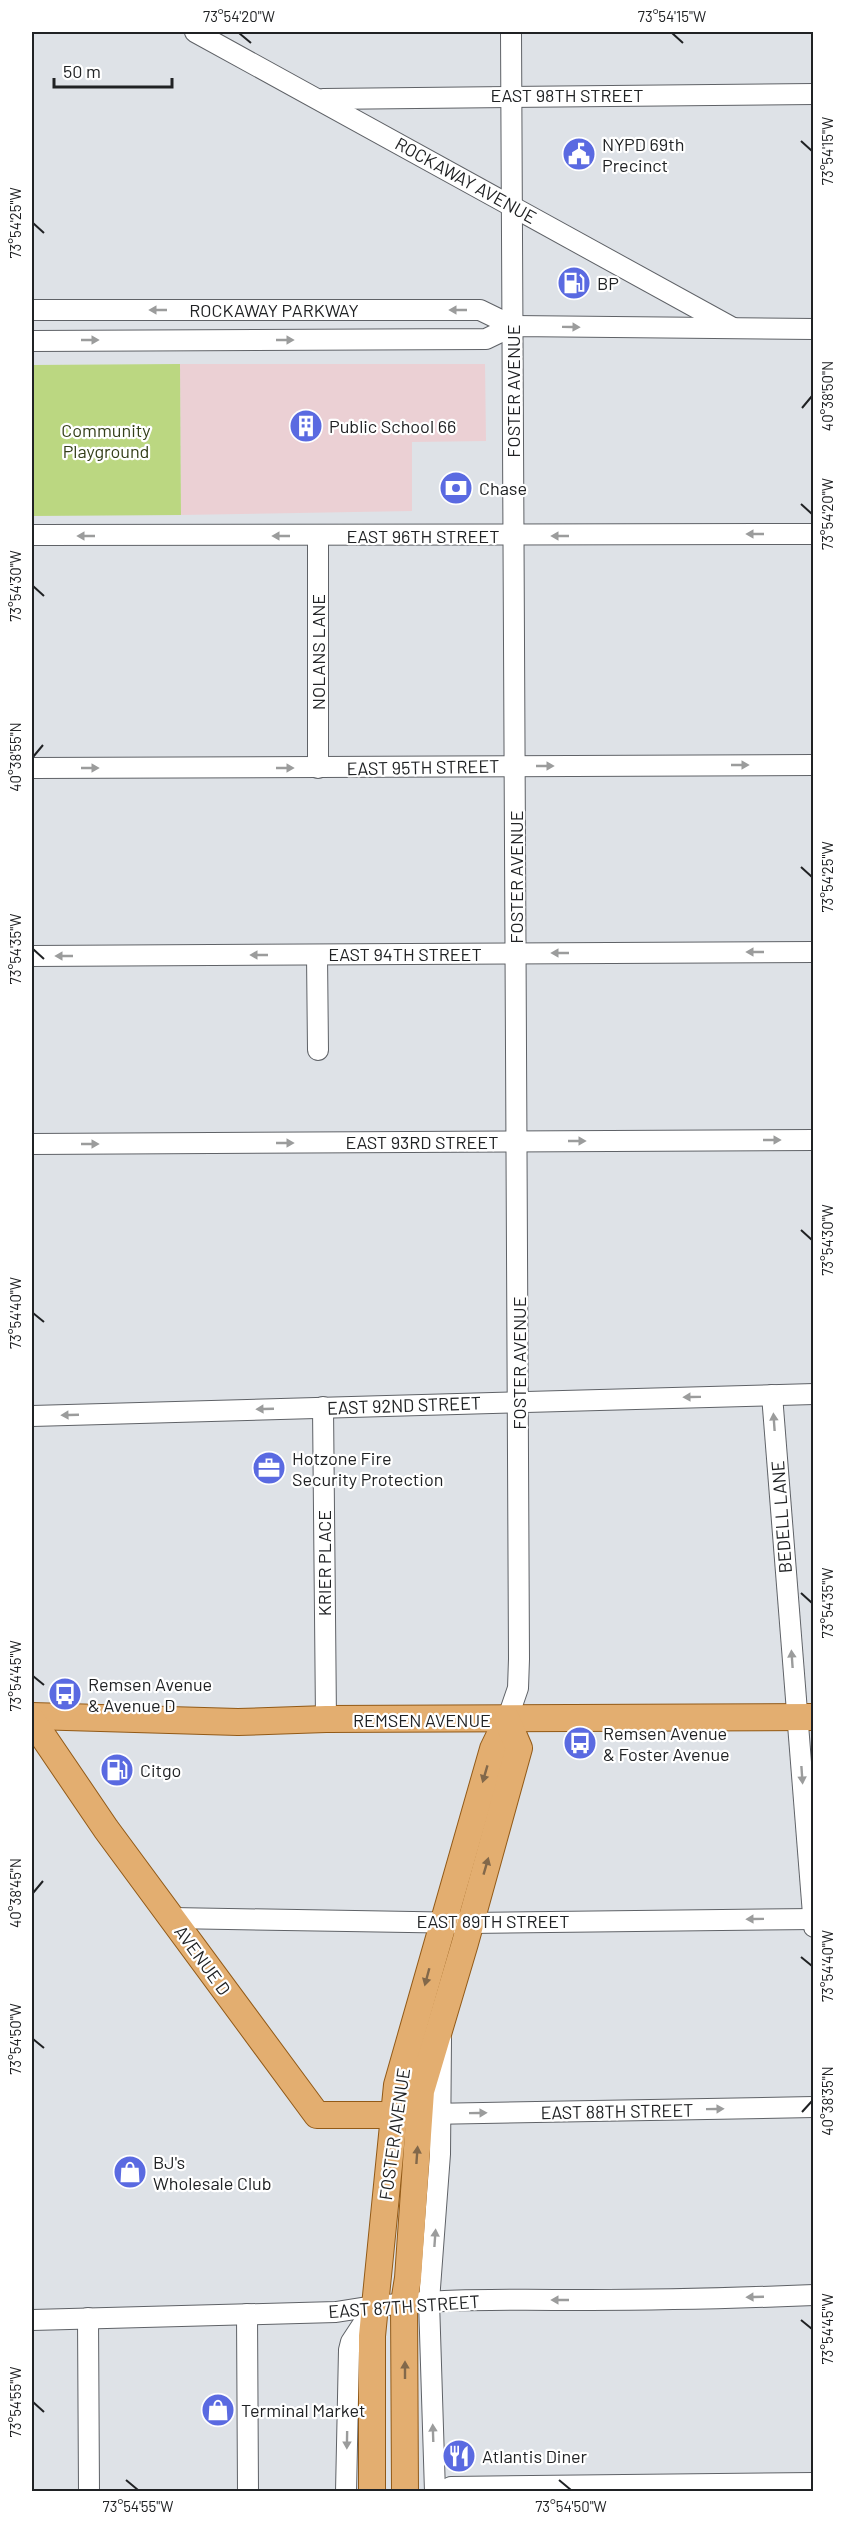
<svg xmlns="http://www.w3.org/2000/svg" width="845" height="2523" font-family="Barlow,sans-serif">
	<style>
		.education { fill: #ebd0d4 }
		.green { fill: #bbd781 }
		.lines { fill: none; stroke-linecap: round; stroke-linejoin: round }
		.minor-casing { stroke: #5f6267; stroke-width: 22 }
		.major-casing { stroke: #925a17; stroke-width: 28 }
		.minor { stroke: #fff; stroke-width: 20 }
		.major { stroke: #e3ae70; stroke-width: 26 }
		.oneway { fill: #9b9c9c }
		.oneway2 { fill: #82684a }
		.ticks { fill: none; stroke: #202224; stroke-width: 2 }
		.labels { text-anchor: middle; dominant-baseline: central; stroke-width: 4.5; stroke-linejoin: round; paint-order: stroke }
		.street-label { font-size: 18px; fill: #202224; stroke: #fff }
		.poi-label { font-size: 18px; fill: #202224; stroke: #fff; text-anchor: start }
		.park-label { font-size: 18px; fill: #343f1a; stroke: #fff }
		.neatline { fill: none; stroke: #202224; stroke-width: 2 }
		.ticks-label { font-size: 15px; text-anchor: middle; fill: #202224 }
	</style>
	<rect width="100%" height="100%" fill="#dee2e7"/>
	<!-- education -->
	<path class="education" d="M180,364H485L486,441L412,442V511L181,515Z"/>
	<!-- green -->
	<path class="green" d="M180,364L181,515L32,516V365Z"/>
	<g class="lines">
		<!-- minor casing -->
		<g class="minor-casing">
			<g id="minor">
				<path d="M195,32L733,328"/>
				<path d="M323,99L814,94"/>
				<path d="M32,310H480L513,326"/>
				<path d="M32,341L486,339L513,326L814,329"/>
				<path d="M32,535L814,534"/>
				<path d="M318,536V768"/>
				<path d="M32,768L814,765"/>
				<path d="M317,955L318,1050"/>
				<path d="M32,956L814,952"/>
				<path d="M32,1144L814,1140"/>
				<path d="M772,1395L814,1927"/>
				<path d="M323,1407L326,1719"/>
				<path d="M32,1416L814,1394"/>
				<path d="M507,1720L518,1688L519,1659L511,32"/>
				<path d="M172,1918L470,1923L814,1919"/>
				<path d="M428,2114L814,2107"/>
				<path d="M247,2314L248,2492"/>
				<path d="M88,2318L89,2492"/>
				<path d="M32,2320L336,2312C420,2297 505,2300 590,2300C665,2300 739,2298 814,2295"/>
				<path d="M346,2492L349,2350L351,2342L374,2307"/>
				<path d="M435,2492L429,2301L440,2154L441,2039"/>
				<path d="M441,2492L451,2487L814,2483"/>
			</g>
		</g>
		<!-- major casing -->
		<g class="major-casing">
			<g id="major">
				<path d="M32,1716L238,1722L326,1719L814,1717"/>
				<path d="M32,1720L106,1829L317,2115H410"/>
				<path d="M372,2492V2336L397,2085L493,1749L507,1720"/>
				<path d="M405,2492L404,2303L408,2278L421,2091L465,1943L519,1748L507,1720"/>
			</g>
		</g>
		<!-- minor -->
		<use href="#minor" class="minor"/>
		<!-- major -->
		<use href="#major" class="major"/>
	</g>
	<!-- one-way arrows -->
	<defs><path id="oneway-solid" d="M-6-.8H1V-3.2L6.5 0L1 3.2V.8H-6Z" transform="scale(1.5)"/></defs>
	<g class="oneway">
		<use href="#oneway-solid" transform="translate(158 310) rotate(180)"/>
		<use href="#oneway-solid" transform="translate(458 310) rotate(180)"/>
		<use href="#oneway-solid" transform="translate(571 327) rotate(1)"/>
		<use href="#oneway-solid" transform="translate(90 340)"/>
		<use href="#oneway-solid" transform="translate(285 340)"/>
		<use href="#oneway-solid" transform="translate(755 534) rotate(180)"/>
		<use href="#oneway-solid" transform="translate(86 536) rotate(-180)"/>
		<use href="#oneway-solid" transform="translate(281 536) rotate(-180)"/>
		<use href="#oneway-solid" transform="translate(560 536) rotate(180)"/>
		<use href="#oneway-solid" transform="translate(740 765)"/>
		<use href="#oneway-solid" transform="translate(545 766)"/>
		<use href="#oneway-solid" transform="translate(90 768)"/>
		<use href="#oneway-solid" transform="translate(285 768)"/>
		<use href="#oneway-solid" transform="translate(755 952) rotate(180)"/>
		<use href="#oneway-solid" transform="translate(560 953) rotate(180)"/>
		<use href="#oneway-solid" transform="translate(259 955) rotate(180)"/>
		<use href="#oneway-solid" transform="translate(64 956) rotate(180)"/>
		<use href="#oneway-solid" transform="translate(772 1140)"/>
		<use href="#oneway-solid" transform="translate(577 1141)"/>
		<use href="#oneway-solid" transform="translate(285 1143)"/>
		<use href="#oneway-solid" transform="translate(90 1144)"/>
		<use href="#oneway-solid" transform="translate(692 1397) rotate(179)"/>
		<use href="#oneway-solid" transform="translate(265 1409) rotate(178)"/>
		<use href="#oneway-solid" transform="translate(70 1415) rotate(178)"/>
		<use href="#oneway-solid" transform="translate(774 1422) rotate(-94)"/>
		<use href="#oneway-solid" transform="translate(792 1659) rotate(-94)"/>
		<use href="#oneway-solid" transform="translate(802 1775) rotate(86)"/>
		<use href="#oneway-solid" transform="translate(755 1919) rotate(179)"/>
		<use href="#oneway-solid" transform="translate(715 2109) rotate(-1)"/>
		<use href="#oneway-solid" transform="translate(478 2113) rotate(-1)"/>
		<use href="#oneway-solid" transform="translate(435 2238) rotate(-86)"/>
		<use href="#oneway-solid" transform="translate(755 2297) rotate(178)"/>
		<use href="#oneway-solid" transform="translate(560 2300) rotate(-180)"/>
		<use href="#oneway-solid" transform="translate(433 2433) rotate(-92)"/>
		<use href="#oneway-solid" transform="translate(347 2440) rotate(91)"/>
	</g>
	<g class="oneway2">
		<use href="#oneway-solid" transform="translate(485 1774) rotate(106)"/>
		<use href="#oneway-solid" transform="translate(486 1866) rotate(-74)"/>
		<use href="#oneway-solid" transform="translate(427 1977) rotate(105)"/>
		<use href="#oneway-solid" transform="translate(417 2155) rotate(-86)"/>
		<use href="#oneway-solid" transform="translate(405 2370) rotate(-90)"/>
	</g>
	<!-- ticks -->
	<path class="ticks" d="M239,33L251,43M672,33L683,43M801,141L812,151M33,223L44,233M802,408L812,396M801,504L812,514M33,586L44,596M33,757L43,745M801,867L812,877M33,949L44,959M801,1230L812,1240M33,1313L44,1322M801,1593L812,1603M33,1676L44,1685M33,1893L43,1881M801,1957L812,1966M33,2039L44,2048M802,2112L812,2101M801,2320L812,2329M33,2402L44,2412M126,2480L138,2490M559,2480L571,2490"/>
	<!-- icons -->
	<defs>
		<g id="civic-disc" transform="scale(1.725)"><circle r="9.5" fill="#5a6ae1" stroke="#fff"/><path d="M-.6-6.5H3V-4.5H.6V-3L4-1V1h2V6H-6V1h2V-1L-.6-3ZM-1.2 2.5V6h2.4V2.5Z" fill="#fff"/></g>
		<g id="fuel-disc" transform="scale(1.725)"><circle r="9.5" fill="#5a6ae1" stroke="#fff"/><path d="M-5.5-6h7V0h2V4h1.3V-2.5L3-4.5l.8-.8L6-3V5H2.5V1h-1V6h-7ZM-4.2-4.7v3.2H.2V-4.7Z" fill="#fff"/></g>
		<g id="building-disc" transform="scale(1.725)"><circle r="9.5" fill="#5a6ae1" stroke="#fff"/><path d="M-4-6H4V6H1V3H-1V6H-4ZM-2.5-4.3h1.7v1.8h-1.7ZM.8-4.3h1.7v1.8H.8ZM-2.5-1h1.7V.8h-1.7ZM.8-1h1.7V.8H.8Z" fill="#fff"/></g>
		<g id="bank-disc" transform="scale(1.725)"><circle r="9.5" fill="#5a6ae1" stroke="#fff"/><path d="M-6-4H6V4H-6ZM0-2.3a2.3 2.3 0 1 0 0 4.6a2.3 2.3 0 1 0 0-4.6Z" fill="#fff"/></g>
		<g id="office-disc" transform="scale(1.725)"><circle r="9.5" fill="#5a6ae1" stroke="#fff"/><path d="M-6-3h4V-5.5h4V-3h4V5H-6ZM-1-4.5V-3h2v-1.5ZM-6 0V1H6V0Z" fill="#fff"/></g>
		<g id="bus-disc" transform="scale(1.725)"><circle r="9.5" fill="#5a6ae1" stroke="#fff"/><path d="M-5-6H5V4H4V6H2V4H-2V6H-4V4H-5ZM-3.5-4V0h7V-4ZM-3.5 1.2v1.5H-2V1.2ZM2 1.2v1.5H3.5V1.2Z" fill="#fff"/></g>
		<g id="shop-disc" transform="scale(1.725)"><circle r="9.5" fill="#5a6ae1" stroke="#fff"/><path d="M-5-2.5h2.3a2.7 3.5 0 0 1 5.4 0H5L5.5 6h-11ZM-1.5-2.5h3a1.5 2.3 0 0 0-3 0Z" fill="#fff"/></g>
		<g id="restaurant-disc" transform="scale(1.725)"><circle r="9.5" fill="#5a6ae1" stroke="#fff"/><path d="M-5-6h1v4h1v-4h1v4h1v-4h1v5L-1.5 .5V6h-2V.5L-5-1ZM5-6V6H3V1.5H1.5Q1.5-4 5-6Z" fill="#fff"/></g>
	</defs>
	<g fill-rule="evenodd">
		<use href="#civic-disc" x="579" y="154"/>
		<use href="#fuel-disc" x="574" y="283"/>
		<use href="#building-disc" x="306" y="426"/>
		<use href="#bank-disc" x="456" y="488"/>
		<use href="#office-disc" x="269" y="1468"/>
		<use href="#bus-disc" x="65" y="1694"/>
		<use href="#bus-disc" x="580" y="1743"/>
		<use href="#fuel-disc" x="117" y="1770"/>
		<use href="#shop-disc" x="130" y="2172"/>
		<use href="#shop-disc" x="218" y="2410"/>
		<use href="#restaurant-disc" x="459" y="2456"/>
	</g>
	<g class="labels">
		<!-- street labels -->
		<g class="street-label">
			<text x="567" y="95">EAST 98TH STREET</text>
			<text transform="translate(466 180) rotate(29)">ROCKAWAY AVENUE</text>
			<text x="274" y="310">ROCKAWAY PARKWAY</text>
			<text transform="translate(513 391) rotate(-90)">FOSTER AVENUE</text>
			<text x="423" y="536">EAST 96TH STREET</text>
			<text transform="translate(318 652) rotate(-90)">NOLANS LANE</text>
			<text transform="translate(423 767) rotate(-1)">EAST 95TH STREET</text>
			<text transform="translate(516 877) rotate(-90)">FOSTER AVENUE</text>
			<text x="405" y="954">EAST 94TH STREET</text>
			<text x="422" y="1142">EAST 93RD STREET</text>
			<text transform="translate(519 1363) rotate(-90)">FOSTER AVENUE</text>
			<text transform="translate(404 1405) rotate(-2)">EAST 92ND STREET</text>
			<text transform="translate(781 1517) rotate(-94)">BEDELL LANE</text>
			<text transform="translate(324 1563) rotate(-90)">KRIER PLACE</text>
			<text x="422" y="1720">REMSEN AVENUE</text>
			<text x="493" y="1921">EAST 89TH STREET</text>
			<text transform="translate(203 1960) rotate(54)">AVENUE D</text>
			<text transform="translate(617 2111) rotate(-1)">EAST 88TH STREET</text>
			<text transform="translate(394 2134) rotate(-82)">FOSTER AVENUE</text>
			<text transform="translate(404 2306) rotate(-4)">EAST 87TH STREET</text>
		</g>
		<!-- poi labels -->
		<g class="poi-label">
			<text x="602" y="144">NYPD 69th<tspan x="602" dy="21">Precinct</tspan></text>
			<text x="597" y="283">BP</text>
			<text x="329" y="426">Public School 66</text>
			<text x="479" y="488">Chase</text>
			<text x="292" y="1458">Hotzone Fire<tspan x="292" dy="21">Security Protection</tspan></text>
			<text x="88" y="1684">Remsen Avenue<tspan x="88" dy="21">&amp; Avenue D</tspan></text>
			<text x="603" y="1733">Remsen Avenue<tspan x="603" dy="21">&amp; Foster Avenue</tspan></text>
			<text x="140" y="1770">Citgo</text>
			<text x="153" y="2162">BJ's<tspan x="153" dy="21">Wholesale Club</tspan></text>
			<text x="241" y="2410">Terminal Market</text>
			<text x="482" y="2456">Atlantis Diner</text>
		</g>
		<!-- park labels -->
		<g class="park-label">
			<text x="106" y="430">Community<tspan x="106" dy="21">Playground</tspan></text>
		</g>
	</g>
	<!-- border -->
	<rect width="845" height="2523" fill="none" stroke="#ffffff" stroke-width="66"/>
	<!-- scale -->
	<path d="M54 78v9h118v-9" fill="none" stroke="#202224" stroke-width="3"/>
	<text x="63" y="78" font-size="18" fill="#202224" stroke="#ffffff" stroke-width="4.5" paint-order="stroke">50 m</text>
	<rect x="33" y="33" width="779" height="2457" class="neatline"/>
	<g class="ticks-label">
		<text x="239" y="22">73°54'20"W</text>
		<text x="672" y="22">73°54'15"W</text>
		<text transform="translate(828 151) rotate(-90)" y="5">73°54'15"W</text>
		<text transform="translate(16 223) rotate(-90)" y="5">73°54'25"W</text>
		<text transform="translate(828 396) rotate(-90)" y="5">40°38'50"N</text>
		<text transform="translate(828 514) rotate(-90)" y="5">73°54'20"W</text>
		<text transform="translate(16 586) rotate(-90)" y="5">73°54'30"W</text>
		<text transform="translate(16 757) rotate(-90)" y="5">40°38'55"N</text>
		<text transform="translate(828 877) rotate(-90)" y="5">73°54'25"W</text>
		<text transform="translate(16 949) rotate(-90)" y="5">73°54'35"W</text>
		<text transform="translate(828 1240) rotate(-90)" y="5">73°54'30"W</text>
		<text transform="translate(16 1313) rotate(-90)" y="5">73°54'40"W</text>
		<text transform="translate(828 1603) rotate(-90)" y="5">73°54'35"W</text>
		<text transform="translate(16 1676) rotate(-90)" y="5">73°54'45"W</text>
		<text transform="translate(16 1893) rotate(-90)" y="5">40°38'45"N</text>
		<text transform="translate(828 1966) rotate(-90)" y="5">73°54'40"W</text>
		<text transform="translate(16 2039) rotate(-90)" y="5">73°54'50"W</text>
		<text transform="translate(828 2101) rotate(-90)" y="5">40°38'35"N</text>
		<text transform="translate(828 2329) rotate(-90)" y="5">73°54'45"W</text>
		<text transform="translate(16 2402) rotate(-90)" y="5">73°54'55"W</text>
		<text x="138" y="2512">73°54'55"W</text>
		<text x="571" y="2512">73°54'50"W</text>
	</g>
</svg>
